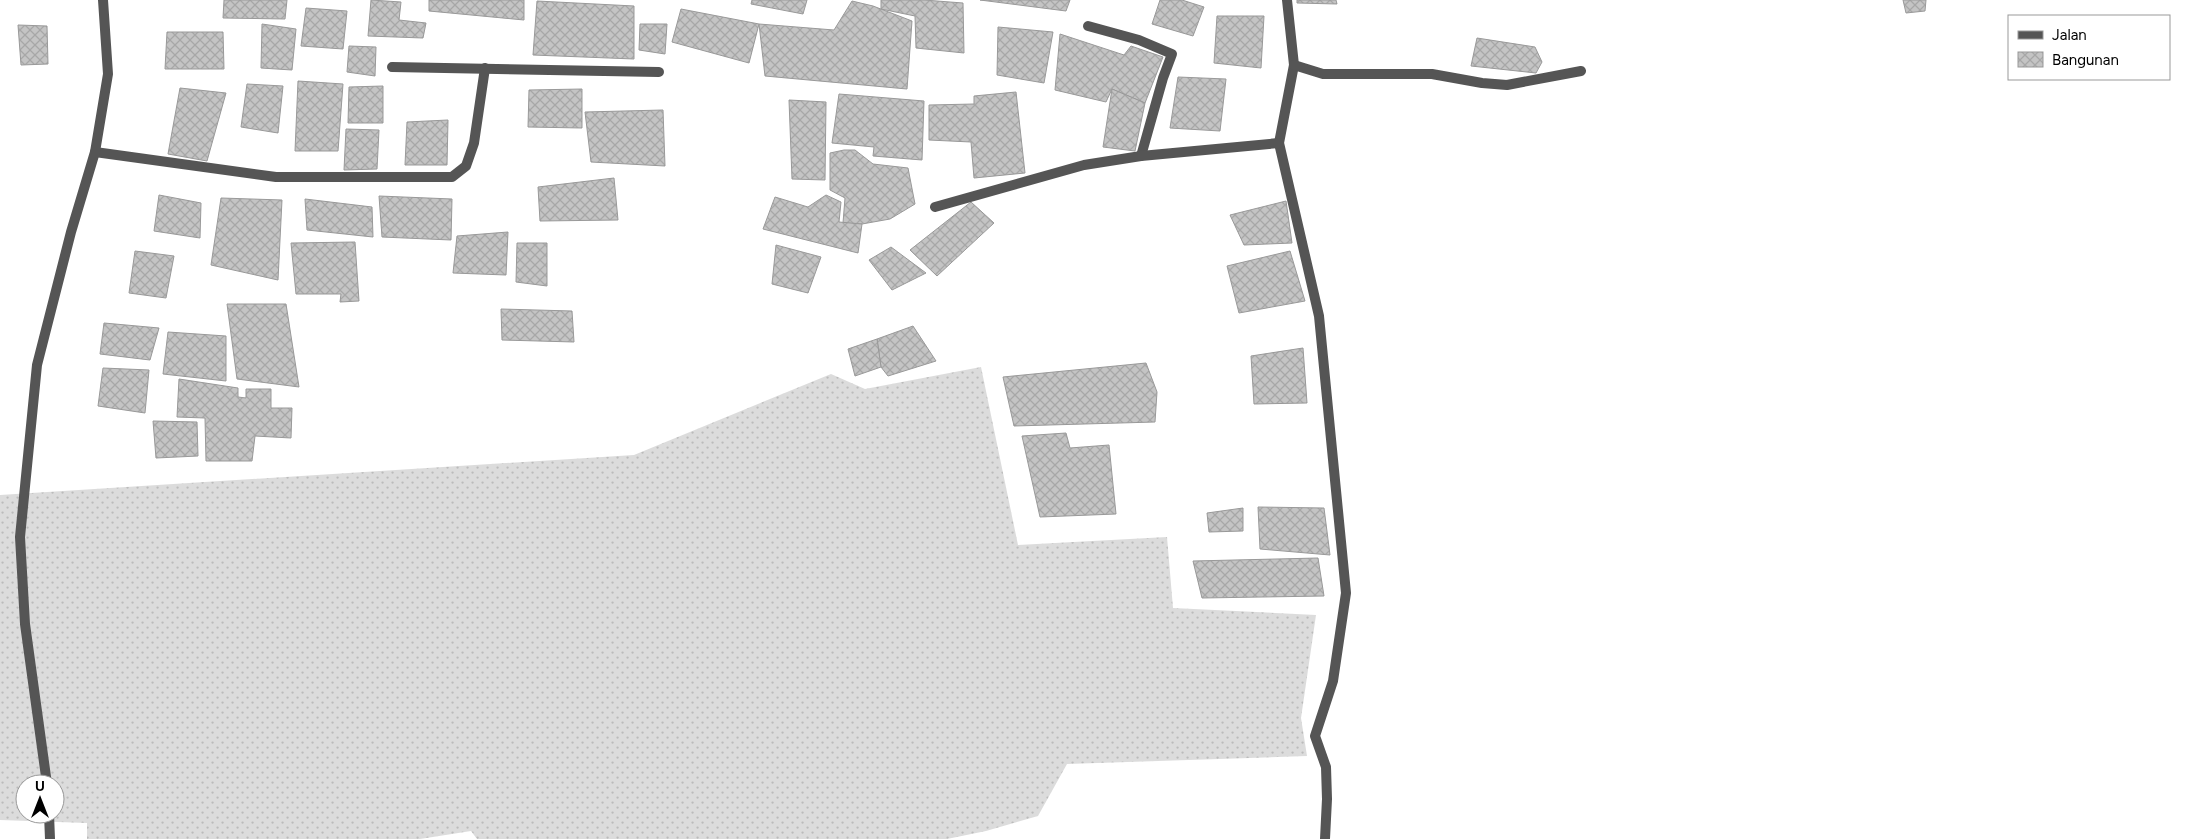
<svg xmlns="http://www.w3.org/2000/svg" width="2185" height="839" font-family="Figtree,sans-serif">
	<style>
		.grass { fill: url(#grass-dots); fill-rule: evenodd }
		.building { fill: url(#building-cross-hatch); stroke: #999 }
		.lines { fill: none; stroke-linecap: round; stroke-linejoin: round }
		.minor { stroke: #555; stroke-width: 10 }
	</style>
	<defs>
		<pattern id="grass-dots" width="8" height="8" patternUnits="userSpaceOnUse" patternTransform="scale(1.25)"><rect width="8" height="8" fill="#dcdcdc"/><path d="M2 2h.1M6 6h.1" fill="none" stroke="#bbb" stroke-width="1.8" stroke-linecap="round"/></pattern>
		<pattern id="building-cross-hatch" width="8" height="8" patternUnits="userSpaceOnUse" patternTransform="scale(1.25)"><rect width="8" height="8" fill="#c4c4c4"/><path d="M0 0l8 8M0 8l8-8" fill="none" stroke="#a7a7a7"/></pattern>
	</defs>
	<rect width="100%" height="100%" fill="#fff"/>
	<!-- grass -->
	<path class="grass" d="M981,367L1018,545L1167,537L1173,608L1316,615L1301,718L1307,756L1067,764L1038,816L986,831L947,839H477L471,831L420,839H87V823L0,820V495L634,455L831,374L865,389ZM25,784H55V814H25Z"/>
	<!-- building -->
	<g class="building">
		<path d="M224,0H287L285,19L223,18Z"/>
		<path d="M371,0L401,2L399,20L426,23L423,38L368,36Z"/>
		<path d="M429,0H524V20L429,11Z"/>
		<path d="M752,0H807L803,14L751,4Z"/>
		<path d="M881,0H924L963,3L964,53L916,48L915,16L881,9Z"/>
		<path d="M980,0H1070L1066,11Z"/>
		<path d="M1160,0H1182L1204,7L1193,36L1152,24Z"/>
		<path d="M1297,0H1336L1337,4L1297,3Z"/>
		<path d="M1903,0H1926L1925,11L1906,13Z"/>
		<path d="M537,1L634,6V59L533,55Z"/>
		<path d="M852,1L873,6L912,21L907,89L765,76L759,24L834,30Z"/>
		<path d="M306,8L347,11L343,49L301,46Z"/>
		<path d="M681,9L759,24L749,63L672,42Z"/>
		<path d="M1217,16H1264L1261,68L1214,63Z"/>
		<path d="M262,24L296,29L292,70L261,68Z"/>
		<path d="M640,24H667L665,54L639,50Z"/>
		<path d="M18,25L47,26L48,64L21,65Z"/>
		<path d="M998,27L1053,32L1044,83L997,75Z"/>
		<path d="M167,32H223L224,69H165Z"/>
		<path d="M1060,34L1124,55L1131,46L1163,57L1145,103L1112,89L1106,102L1055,90Z"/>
		<path d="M1477,38L1535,47L1542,62L1536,73L1471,66Z"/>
		<path d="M349,46L376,47L375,76L347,72Z"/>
		<path d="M1178,77L1226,79L1220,131L1170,128Z"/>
		<path d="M298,81L343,84L338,151H295Z"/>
		<path d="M247,84L283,86L278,133L241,127Z"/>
		<path d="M383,86V123H348L349,87Z"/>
		<path d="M180,88L226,93L207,161L168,154Z"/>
		<path d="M582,89V128L528,127L529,90Z"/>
		<path d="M1112,89L1145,103L1135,151L1103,147Z"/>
		<path d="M1016,92L1025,173L974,178L971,142L929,140V105L974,104V96Z"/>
		<path d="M839,94L924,101L922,160L873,156L874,147L832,143Z"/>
		<path d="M789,100L826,102L825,180L792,179Z"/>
		<path d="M663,110L665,166L591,162L585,112Z"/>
		<path d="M448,120L447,165H405L407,122Z"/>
		<path d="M346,129L379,130L377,169L344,170Z"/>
		<path d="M844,150H855L873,164L908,168L915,204L890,219L862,224L843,223L845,198L830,190V153Z"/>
		<path d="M614,178L618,220L540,221L538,187Z"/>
		<path d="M159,195L201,203L200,238L154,231Z"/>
		<path d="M826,195L841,202L839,222L862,224L858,253L763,229L775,197L808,207Z"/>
		<path d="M379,196L452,199L451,240L382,237Z"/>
		<path d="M221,198L282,200L278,280L211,265Z"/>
		<path d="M305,199L372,207L373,237L307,230Z"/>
		<path d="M1286,201L1292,243L1244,245L1230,215Z"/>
		<path d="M971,202L994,223L937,276L910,250Z"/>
		<path d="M508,232L506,275L453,273L457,236Z"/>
		<path d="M355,242L359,301L340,302L341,294H296L291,243Z"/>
		<path d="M517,243H547V286L516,282Z"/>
		<path d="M776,245L821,257L808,293L772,284Z"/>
		<path d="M891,247L926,273L892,290L869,260Z"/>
		<path d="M135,251L174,256L166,298L129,293Z"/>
		<path d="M1290,251L1305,301L1239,313L1227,266Z"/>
		<path d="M227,304H286L299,387L237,379Z"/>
		<path d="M501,309L572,311L574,342L502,340Z"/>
		<path d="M104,323L159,328L150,360L100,354Z"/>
		<path d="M913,326L936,361L888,376L881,367L877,339Z"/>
		<path d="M168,332L226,336V381L163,374Z"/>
		<path d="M877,339L881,367L855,376L848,349Z"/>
		<path d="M1303,348L1307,403L1254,404L1251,356Z"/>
		<path d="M1146,363L1157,392L1155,422L1014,426L1003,377Z"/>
		<path d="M103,368L149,370L145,413L98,406Z"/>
		<path d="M179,379L238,388V397L246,398V389H271V408H292L291,438L255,436L252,461H206L205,418L177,417Z"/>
		<path d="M153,421L197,422L198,456L156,458Z"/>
		<path d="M1066,433L1070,448L1109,445L1116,514L1040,517L1022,436Z"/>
		<path d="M1258,507L1324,508L1330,555L1260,549Z"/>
		<path d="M1243,508V531L1209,532L1207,513Z"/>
		<path d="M1318,558L1324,596L1202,598L1193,561Z"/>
	</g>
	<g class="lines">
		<!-- minor -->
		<g class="minor">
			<path d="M1287,0L1294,65L1279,143L1319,316L1346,593L1333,681L1315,736L1326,767L1327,799L1325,839"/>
			<path d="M1088,26L1139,40L1172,54L1163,78L1141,156"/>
			<path d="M1294,65L1323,74H1432L1482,83L1507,85L1581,71"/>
			<path d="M392,67L659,72"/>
			<path d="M95,152L276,177H452L466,166L474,143L485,68"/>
			<path d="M935,207L1084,165L1141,156L1279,143"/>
			<path d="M47,784L25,624L20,537L37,365L71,232L95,152L108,74L103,0"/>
			<path d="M49,814L50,839"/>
		</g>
	</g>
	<!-- legend -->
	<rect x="2008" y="15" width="162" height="65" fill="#ffffff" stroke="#999999"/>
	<rect x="2018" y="31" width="25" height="8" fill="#555555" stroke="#999999"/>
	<text x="2052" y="40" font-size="15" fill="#000000">Jalan</text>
	<rect x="2018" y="52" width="25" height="15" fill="url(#building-cross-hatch)" stroke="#999999"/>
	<text x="2052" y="65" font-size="15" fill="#000000">Bangunan</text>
	<!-- north arrow -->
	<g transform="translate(40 799)"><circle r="24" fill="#ffffff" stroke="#999999"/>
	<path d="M0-4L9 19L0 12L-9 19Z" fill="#000000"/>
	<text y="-8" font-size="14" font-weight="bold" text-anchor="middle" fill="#000000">U</text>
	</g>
</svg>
